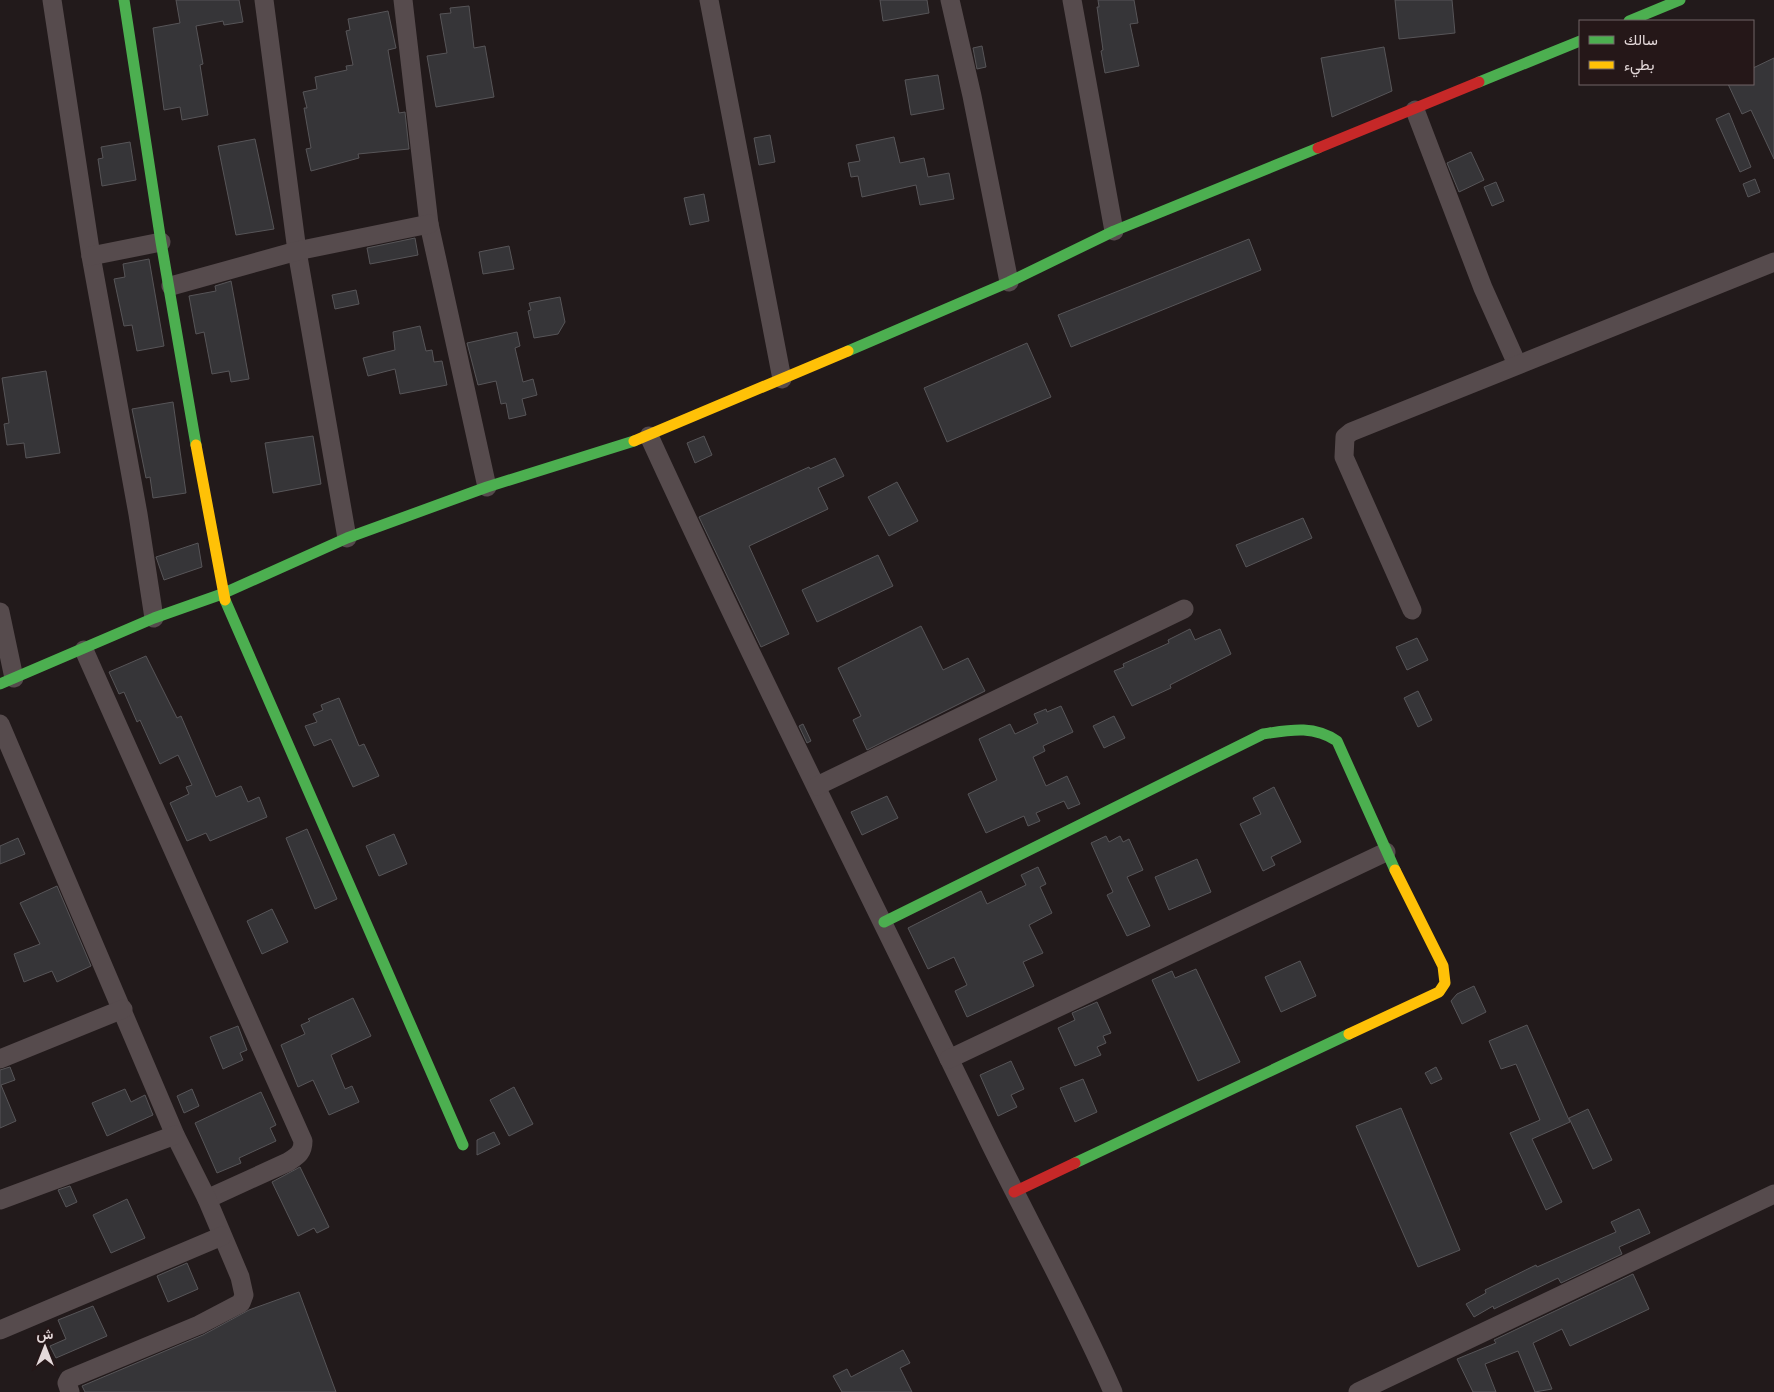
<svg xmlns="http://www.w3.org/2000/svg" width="1774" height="1392" font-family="Raleway,Vazirmatn,sans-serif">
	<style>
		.building { fill: #363538; stroke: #575558 }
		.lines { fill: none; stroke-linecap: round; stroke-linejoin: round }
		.street { stroke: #564b4d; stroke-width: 19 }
		.fast { stroke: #4caf50; stroke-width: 11 }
		.slow { stroke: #ffc107; stroke-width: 11 }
		.jam { stroke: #c62828; stroke-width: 11 }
	</style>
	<rect width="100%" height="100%" fill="#221a1b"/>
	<!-- building -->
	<g class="building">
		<path d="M176,0H239L243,22L224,25L223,21L196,26L203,64L200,65L208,115L182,120L180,107L164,110L153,28L180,23Z"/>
		<path d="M880,0H927L929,13L883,21Z"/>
		<path d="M1098,0H1134L1138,23L1130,24L1139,66L1105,73L1101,51L1103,50L1097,7H1099Z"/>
		<path d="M1395,0H1452L1455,33L1399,39Z"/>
		<path d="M469,6L474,48L485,46L494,97L436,107L427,56L447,53L440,14L451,13L450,8Z"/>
		<path d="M388,11L396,48L388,50L399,113L405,112L409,149L358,154L359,158L311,171L306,149L311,148L304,108H307L303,92L317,89L315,77L347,70L346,66L353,65L346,31L350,30L348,19Z"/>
		<path d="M982,46L986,67L977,69L973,48Z"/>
		<path d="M1384,47L1392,91L1332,117L1321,58Z"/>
		<path d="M1774,58V159L1751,110L1742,114L1728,84H1753V68Z"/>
		<path d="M938,75L944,109L911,115L905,80Z"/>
		<path d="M1729,113L1751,167L1740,172L1716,119Z"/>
		<path d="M770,135L775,162L759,165L754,138Z"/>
		<path d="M894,137L900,163L924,158L928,177L949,173L954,199L920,205L916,185L862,197L858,176L851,177L848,163L860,161L856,145Z"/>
		<path d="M255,139L274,229L236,235L218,146Z"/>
		<path d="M130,142L136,180L102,186L98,159L103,158L101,147Z"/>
		<path d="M1471,152L1484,180L1459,192L1447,163Z"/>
		<path d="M1755,179L1760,192L1748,197L1743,184Z"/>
		<path d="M1496,182L1504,201L1492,206L1484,187Z"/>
		<path d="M704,194L709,221L690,225L684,198Z"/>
		<path d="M415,238L418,255L370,264L367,248Z"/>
		<path d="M1249,239L1261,270L1071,347L1058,315Z"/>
		<path d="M509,246L514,269L483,274L479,252Z"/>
		<path d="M149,259L164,346L137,351L132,325L124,326L114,279L125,277L123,264Z"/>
		<path d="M231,281L249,379L231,382L229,371L212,374L204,332L196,334L189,296L216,291L215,286Z"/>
		<path d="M356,290L359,304L335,309L332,295Z"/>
		<path d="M560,297L565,322L558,334L534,338L528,311L531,310L529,303Z"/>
		<path d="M420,326L426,351L432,350L434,362L442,361L447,385L400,394L395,369L368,376L363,358L395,350L393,332Z"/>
		<path d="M517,332L520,346L515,348L523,382L533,379L537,395L522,399L526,415L509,419L506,403L501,404L496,381L478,385L467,343Z"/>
		<path d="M1027,343L1051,397L947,442L924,388Z"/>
		<path d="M46,371L60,453L26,458L24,443L7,445L4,424L9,423L2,378Z"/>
		<path d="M173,402L186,493L153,498L150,477L146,478L132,409Z"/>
		<path d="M313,436L321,484L273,493L265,443Z"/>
		<path d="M704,436L712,455L695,463L687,443Z"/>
		<path d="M835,458L844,476L818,488L828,509L749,546L789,634L761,647L699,517L809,467L810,469Z"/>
		<path d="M897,482L918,521L889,536L868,497Z"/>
		<path d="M1303,518L1312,538L1246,567L1236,545Z"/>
		<path d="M198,543L202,567L164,580L156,557Z"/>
		<path d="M878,555L893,586L817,622L802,590Z"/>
		<path d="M921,626L943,670L968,658L985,691L867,750L853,720L861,716L838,668Z"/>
		<path d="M1190,629L1195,640L1220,629L1231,654L1170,685L1171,688L1132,706L1114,671L1124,667L1123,664L1169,643L1168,640Z"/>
		<path d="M1417,638L1428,660L1407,670L1396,647Z"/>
		<path d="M146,656L177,718L181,716L216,797L241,786L248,802L259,797L267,817L210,841L206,833L187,841L170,803L189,794L186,787L192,785L178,755L160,764L140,720L137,722L124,692L119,694L109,672Z"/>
		<path d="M1418,691L1432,720L1418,727L1404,698Z"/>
		<path d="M339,698L359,746L364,744L379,776L353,787L331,739L314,746L305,726L317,722L313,714L323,710L321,705Z"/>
		<path d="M1061,706L1073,732L1043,746L1045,751L1033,757L1046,786L1067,776L1080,804L1068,809L1064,801L1036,813L1040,821L1028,826L1024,816L986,833L968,794L997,780L979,739L1010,724L1015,734L1038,723L1034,714L1046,709L1047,712Z"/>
		<path d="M1114,716L1125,738L1104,748L1093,726Z"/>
		<path d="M803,724L811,741L807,743L799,726Z"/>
		<path d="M1274,787L1301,842L1271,857L1275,865L1263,871L1240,824L1261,814L1253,798Z"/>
		<path d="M887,796L898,818L862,835L851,812Z"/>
		<path d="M307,829L337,899L315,909L286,838Z"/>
		<path d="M394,834L407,864L379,876L366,846Z"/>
		<path d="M1106,836L1109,842L1120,836L1123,842L1129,839L1143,870L1127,877L1150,926L1127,936L1107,895L1113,892L1091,843Z"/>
		<path d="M18,838L25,854L0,864V846Z"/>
		<path d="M1197,859L1211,892L1169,910L1155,877Z"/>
		<path d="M1038,867L1046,884L1040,887L1052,913L1029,925L1043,953L1023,962L1034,986L967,1017L955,991L967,985L954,957L928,969L908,928L981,891L987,904L1026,885L1021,875Z"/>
		<path d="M57,886L91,966L57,982L52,971L24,982L14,954L40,944L20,903Z"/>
		<path d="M272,909L288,942L262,954L247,921Z"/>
		<path d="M1300,961L1316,996L1281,1012L1265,977Z"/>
		<path d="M1196,969L1240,1062L1198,1081L1152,980L1172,971L1175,978Z"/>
		<path d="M1474,986L1486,1012L1462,1024L1451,1001L1457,994Z"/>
		<path d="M353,998L371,1036L331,1055L345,1089L352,1086L359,1102L329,1115L313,1080L298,1087L281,1045L305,1034L301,1025L310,1021L308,1019Z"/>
		<path d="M1097,1002L1111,1033L1103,1036L1106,1043L1097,1047L1101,1055L1075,1066L1058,1028L1075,1020L1072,1013Z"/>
		<path d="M1527,1025L1570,1122L1532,1139L1562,1202L1546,1210L1510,1133L1540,1120L1516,1064L1501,1069L1489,1041Z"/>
		<path d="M238,1026L247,1050L240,1053L243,1060L223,1069L210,1037Z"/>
		<path d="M1011,1061L1024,1089L1011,1095L1017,1107L998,1116L980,1075Z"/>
		<path d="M10,1067L15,1080L1,1085L16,1121L0,1128V1070Z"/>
		<path d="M1436,1067L1442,1079L1431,1084L1425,1073Z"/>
		<path d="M1083,1079L1097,1112L1075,1122L1060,1088Z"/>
		<path d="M514,1087L533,1124L509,1136L490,1100Z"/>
		<path d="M125,1089L131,1102L145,1095L153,1115L107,1136L92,1103Z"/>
		<path d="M192,1089L199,1106L184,1113L177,1096Z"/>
		<path d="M261,1092L276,1125L270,1128L276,1141L239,1158L241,1163L217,1173L195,1123Z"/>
		<path d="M1401,1108L1460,1250L1418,1267L1356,1126Z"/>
		<path d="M1588,1109L1612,1160L1593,1169L1569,1118Z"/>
		<path d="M494,1132L500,1144L477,1155V1140Z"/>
		<path d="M300,1167L329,1227L317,1233L314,1228L298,1236L272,1182Z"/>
		<path d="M70,1186L77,1202L66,1207L58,1190Z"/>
		<path d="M127,1199L145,1238L111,1253L93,1215Z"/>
		<path d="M1639,1209L1650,1233L1619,1247L1622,1254L1561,1283L1558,1278L1494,1309L1493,1306L1474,1317L1466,1304L1486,1293L1485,1290L1536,1265L1537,1267L1616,1232L1611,1222Z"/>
		<path d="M187,1263L198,1289L168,1302L157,1276Z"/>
		<path d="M1633,1274L1649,1309L1570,1346L1562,1329L1533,1343L1552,1389L1535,1392L1518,1351L1485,1364L1496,1392H1473L1457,1359L1496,1343L1494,1340Z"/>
		<path d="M299,1292L336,1392H85L82,1386L203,1335L249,1310Z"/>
		<path d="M93,1306L107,1336L56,1358L50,1346L66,1339L58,1320Z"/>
		<path d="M903,1350L910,1363L900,1368L912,1392H842L833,1376L847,1369L851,1377Z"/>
	</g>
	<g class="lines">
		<!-- street -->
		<g class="street">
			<path d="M52,0L91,256L138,514L154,618"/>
			<path d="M264,0L297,251L347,538"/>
			<path d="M403,0L429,224L487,487"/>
			<path d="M709,0L782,379"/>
			<path d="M950,0L972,96L1009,282"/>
			<path d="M1072,0L1114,231"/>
			<path d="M1415,110L1483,288L1517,364"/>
			<path d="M91,256L161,242"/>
			<path d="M171,286L297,251L429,224"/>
			<path d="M649,436C758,674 876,907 990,1143C1031,1226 1076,1307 1113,1392"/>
			<path d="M1412,610L1344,457L1345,437L1351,432L1774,262"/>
			<path d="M0,612L14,678"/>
			<path d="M84,650L303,1141C303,1153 297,1156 288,1162L207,1199"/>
			<path d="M0,724L175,1135L207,1199L240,1277L244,1295L241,1303L199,1325L69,1379L67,1383L70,1392"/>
			<path d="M817,786L1184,609"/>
			<path d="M0,1059L123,1009"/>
			<path d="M949,1059L1386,852"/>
			<path d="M0,1200L175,1135"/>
			<path d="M0,1330L222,1236"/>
			<path d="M1358,1392L1774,1194"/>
		</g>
		<!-- fast -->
		<g class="fast">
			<path d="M124,0L161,242L196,445"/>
			<path d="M1629,21L1680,0"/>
			<path d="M1479,82L1580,41"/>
			<path d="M848,351L1009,282L1114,231L1318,148"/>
			<path d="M225,600L463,1145"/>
			<path d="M0,684L154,618L222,594L347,538L487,487L634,441"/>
			<path d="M884,922L1263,734C1290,730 1313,725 1337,741L1395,870"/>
			<path d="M1075,1163L1349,1034"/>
		</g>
		<!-- slow -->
		<g class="slow">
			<path d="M634,441L848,351"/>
			<path d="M196,445L225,600"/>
			<path d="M1349,1034L1439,992L1445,983L1443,966L1395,870"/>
		</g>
		<!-- jam -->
		<g class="jam">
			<path d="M1318,148L1479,82"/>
			<path d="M1014,1192L1075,1163"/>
		</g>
	</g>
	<!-- legend -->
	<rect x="1579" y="20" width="175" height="65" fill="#251718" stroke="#716566"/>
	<rect x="1589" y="36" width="25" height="8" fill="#4caf50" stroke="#716566"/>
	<text x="1624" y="45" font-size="15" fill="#e4d9da">سالك</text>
	<rect x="1589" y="61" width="25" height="8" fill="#ffc107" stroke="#716566"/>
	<text x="1624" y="70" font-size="15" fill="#e4d9da">بطيء</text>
	<!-- north arrow -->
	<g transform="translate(45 1347)" stroke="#251718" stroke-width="4" paint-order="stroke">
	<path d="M0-4L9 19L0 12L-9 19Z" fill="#e4d9da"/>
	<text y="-8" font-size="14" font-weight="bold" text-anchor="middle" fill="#e4d9da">ش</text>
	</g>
</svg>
